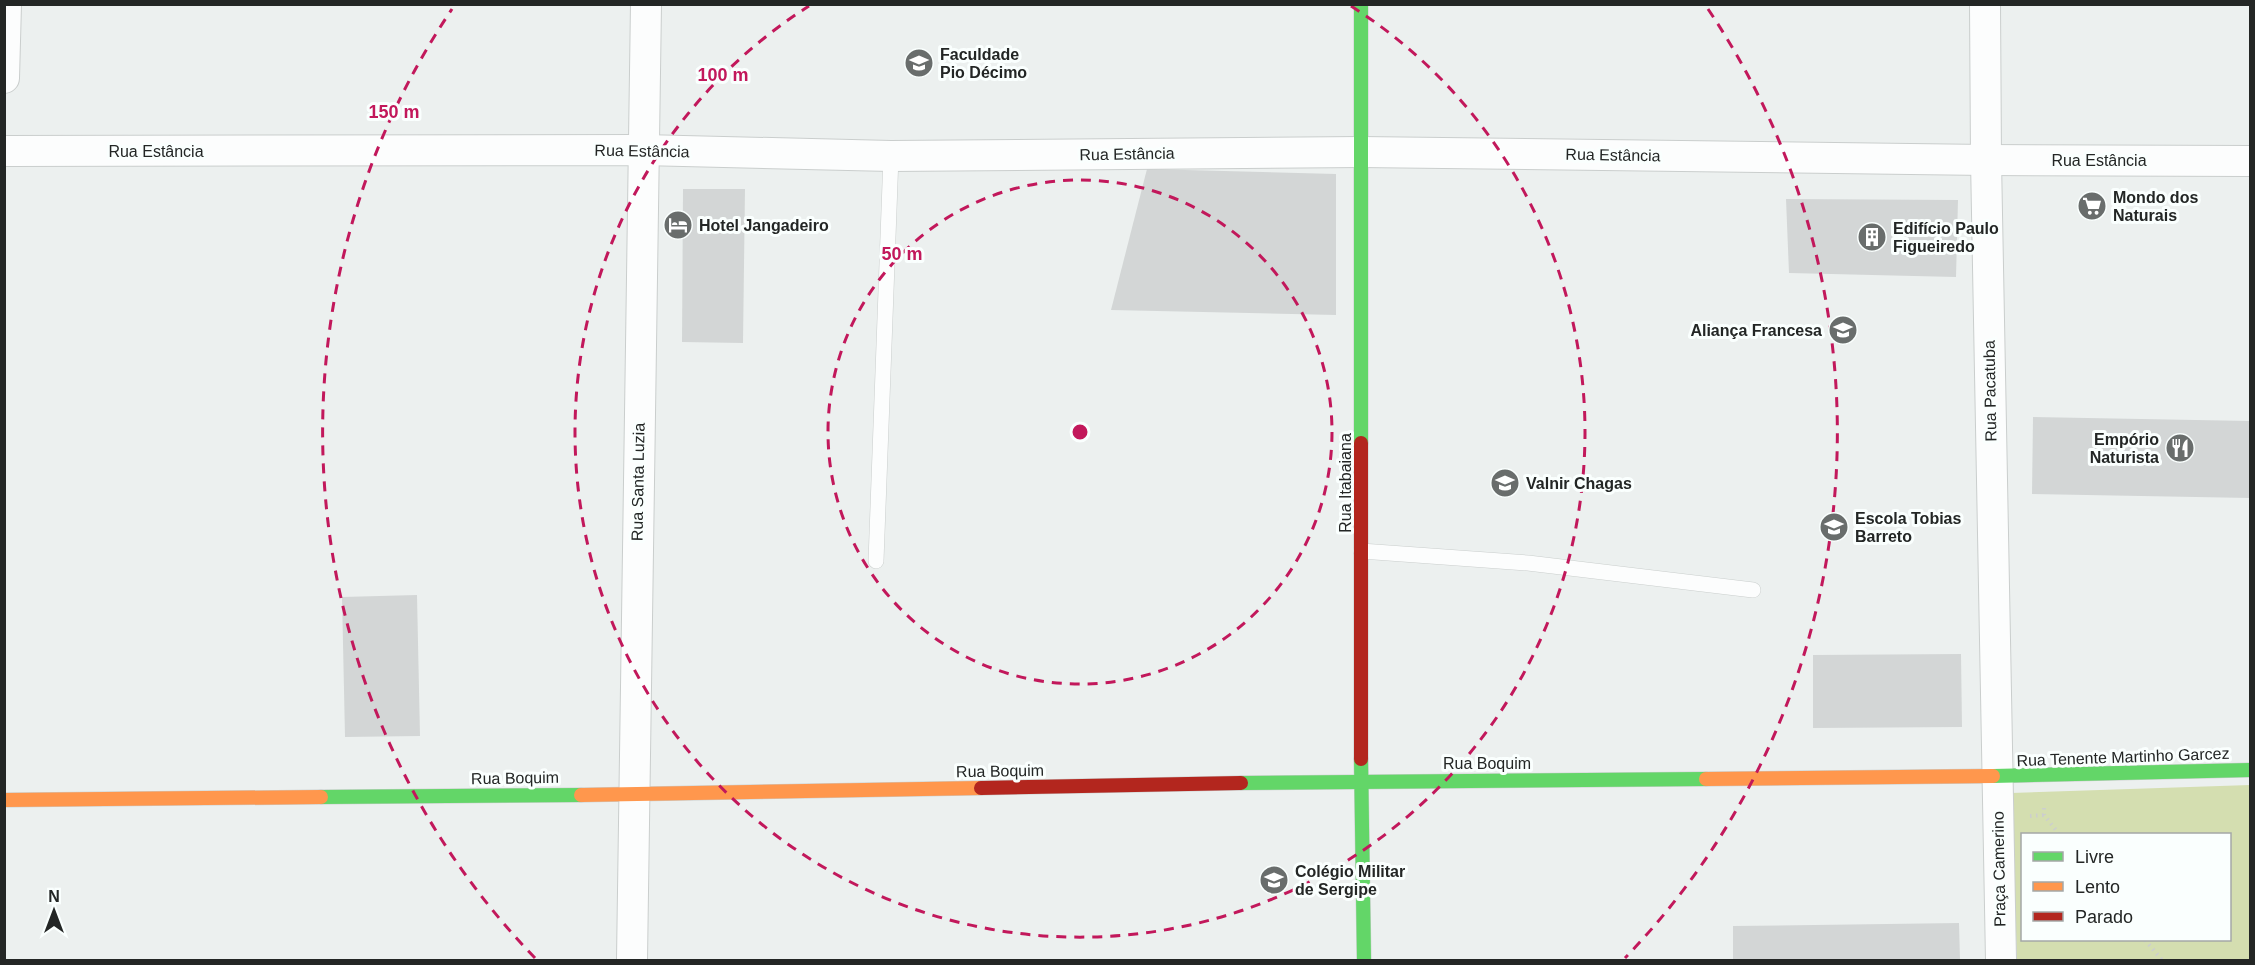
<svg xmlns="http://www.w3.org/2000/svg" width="2255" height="965" font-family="Arial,sans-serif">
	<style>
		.green { fill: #d4deb0; fill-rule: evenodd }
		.building { fill: #d3d6d6 }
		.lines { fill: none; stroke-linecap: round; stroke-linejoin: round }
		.lane-casing { stroke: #cacecd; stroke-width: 16 }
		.street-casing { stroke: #cacecd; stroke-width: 32 }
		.fast-casing { stroke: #cacecd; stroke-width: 15 }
		.slow-casing { stroke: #cacecd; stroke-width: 15 }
		.jam-casing { stroke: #cacecd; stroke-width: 15 }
		.path { stroke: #cccece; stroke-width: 4; stroke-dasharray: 1.5 4.5; stroke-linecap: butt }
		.lane { stroke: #fcfdfd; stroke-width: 15 }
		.street { stroke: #fcfdfd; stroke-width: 30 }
		.fast { stroke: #63d668; stroke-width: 14 }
		.slow { stroke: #ff974d; stroke-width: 14 }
		.jam { stroke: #b3261e; stroke-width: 14 }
		.ring { fill: none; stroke: #c2185b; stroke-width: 3; stroke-dasharray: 10 8 }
		.labels { text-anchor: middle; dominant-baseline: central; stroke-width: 6; stroke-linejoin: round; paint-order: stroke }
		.poi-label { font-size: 16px; font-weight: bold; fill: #232625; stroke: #fafffe; text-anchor: start }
		.street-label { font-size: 16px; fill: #232625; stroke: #fafffe }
		.centre { fill: #c2185b; stroke: #fafffe; stroke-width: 3 }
		.ring-label { font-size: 18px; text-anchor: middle; font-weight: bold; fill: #c2185b; stroke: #fafffe; stroke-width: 6; stroke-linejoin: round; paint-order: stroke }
	</style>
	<rect width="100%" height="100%" fill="#ecf0ef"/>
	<!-- green -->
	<path class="green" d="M2250,785V960H2017L2011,793ZM2022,834H2230V940H2022Z"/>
	<!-- building -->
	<g class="building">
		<path d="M1147,169L1336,174V315L1111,310Z"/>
		<path d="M683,189H745L743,343L682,342Z"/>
		<path d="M1786,199L1958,200L1956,277L1789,273Z"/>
		<path d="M2033,417L2250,421V498L2032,494Z"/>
		<path d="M417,595L420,736L345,737L342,597Z"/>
		<path d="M1961,654L1962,727L1813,728V655Z"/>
		<path d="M1959,923L1960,960H1733V926Z"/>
	</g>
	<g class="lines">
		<!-- lane casing -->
		<g class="lane-casing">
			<g id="lane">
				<path d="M1361,551L1528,563L1753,590"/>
				<path d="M876,561L891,156"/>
			</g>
		</g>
		<!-- street casing -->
		<g class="street-casing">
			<g id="street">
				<path d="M1985,4L1986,160L2001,960"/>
				<path d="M4,78L6,4"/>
				<path d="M4,151L643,150L891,156L1361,152L1986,160L2250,161"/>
				<path d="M632,960L646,4"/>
			</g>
		</g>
		<!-- fast casing -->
		<g class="fast-casing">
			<g id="fast">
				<path d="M1361,4V443"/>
				<path d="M1361,759L1364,960"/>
				<path d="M1993,776L2250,770"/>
				<path d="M1241,783L1706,779"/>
				<path d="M321,797L581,795"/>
			</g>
		</g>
		<!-- slow casing -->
		<g class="slow-casing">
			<g id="slow">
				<path d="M1706,779L1993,776"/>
				<path d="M581,795L981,788"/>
				<path d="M4,800L321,797"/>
			</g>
		</g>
		<!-- jam casing -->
		<g class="jam-casing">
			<g id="jam">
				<path d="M1361,443V759"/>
				<path d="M981,788L1241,783"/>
			</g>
		</g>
		<!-- path -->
		<g class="path">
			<path d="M2044,808V815L2059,834"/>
			<path d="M2030,816L2044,815"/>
			<path d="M2145,940L2162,960"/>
		</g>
		<!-- lane -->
		<use href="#lane" class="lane"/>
		<!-- street -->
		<use href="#street" class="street"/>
		<!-- fast -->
		<use href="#fast" class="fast"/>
		<!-- slow -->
		<use href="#slow" class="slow"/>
		<!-- jam -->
		<use href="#jam" class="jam"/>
	</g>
	<!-- distance rings -->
	<g class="ring">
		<circle cx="1080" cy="432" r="252"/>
		<path d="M1351 6A505 505 0 1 1 809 6"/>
		<path d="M535 958A757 757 0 0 1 452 9M1708 9A757 757 0 0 1 1625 958"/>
	</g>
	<!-- icons -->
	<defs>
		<g id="university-disc" transform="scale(1.5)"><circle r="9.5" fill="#696d6c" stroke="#fafffe"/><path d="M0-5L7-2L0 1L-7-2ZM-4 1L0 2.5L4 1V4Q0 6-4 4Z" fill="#fff"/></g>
		<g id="supermarket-disc" transform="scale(1.5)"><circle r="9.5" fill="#696d6c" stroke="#fafffe"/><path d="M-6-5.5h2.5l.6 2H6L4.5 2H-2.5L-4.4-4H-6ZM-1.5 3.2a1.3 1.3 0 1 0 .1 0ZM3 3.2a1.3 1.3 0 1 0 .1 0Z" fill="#fff"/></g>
		<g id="hotel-disc" transform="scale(1.5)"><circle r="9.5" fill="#696d6c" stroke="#fafffe"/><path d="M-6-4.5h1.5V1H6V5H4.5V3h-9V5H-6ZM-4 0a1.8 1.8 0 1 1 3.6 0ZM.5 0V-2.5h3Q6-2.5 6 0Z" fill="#fff"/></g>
		<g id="building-disc" transform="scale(1.5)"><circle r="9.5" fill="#696d6c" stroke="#fafffe"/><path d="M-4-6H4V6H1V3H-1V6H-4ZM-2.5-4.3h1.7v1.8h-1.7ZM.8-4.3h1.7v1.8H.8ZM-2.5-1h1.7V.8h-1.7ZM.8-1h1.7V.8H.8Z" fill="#fff"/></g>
		<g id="school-disc" transform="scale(1.5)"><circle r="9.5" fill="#696d6c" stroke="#fafffe"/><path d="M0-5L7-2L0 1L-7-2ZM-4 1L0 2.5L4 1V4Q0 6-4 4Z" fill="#fff"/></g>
		<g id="restaurant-disc" transform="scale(1.5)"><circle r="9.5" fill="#696d6c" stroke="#fafffe"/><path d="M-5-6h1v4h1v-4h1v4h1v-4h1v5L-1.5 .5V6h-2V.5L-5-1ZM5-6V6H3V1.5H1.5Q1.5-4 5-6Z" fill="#fff"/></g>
	</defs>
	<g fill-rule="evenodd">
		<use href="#university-disc" x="919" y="63"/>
		<use href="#supermarket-disc" x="2092" y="206"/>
		<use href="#hotel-disc" x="678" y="225"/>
		<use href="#building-disc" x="1872" y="237"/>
		<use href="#school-disc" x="1843" y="330"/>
		<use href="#restaurant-disc" x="2180" y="448"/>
		<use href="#school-disc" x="1505" y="483"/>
		<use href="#school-disc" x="1834" y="527"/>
		<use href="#university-disc" x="1274" y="880"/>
	</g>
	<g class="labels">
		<!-- poi labels -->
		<g class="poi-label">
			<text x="940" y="54">Faculdade<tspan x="940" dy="18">Pio Décimo</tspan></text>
			<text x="2113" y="197">Mondo dos<tspan x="2113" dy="18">Naturais</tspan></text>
			<text x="699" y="225">Hotel Jangadeiro</text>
			<text x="1893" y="228">Edifício Paulo<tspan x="1893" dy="18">Figueiredo</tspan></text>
			<text x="1822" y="330" text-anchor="end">Aliança Francesa</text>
			<text x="2159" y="439" text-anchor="end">Empório<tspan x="2159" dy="18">Naturista</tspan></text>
			<text x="1526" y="483">Valnir Chagas</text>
			<text x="1855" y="518">Escola Tobias<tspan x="1855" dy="18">Barreto</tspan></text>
			<text x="1295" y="871">Colégio Militar<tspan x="1295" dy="18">de Sergipe</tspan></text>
		</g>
		<!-- street labels -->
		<g class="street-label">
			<text x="156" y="151">Rua Estância</text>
			<text transform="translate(642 151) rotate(1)">Rua Estância</text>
			<text transform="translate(1127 154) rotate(-1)">Rua Estância</text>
			<text transform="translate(1613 155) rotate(1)">Rua Estância</text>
			<text x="2099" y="160">Rua Estância</text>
			<text transform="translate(1990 391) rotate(-91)">Rua Pacatuba</text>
			<text transform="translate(638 482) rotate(-89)">Rua Santa Luzia</text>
			<text transform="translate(1345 483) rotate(-90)">Rua Itabaiana</text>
			<text transform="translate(2123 757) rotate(-2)">Rua Tenente Martinho Garcez</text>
			<text x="1487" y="763">Rua Boquim</text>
			<text transform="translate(1000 771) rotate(-1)">Rua Boquim</text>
			<text transform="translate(515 778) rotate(-1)">Rua Boquim</text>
			<text transform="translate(1999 869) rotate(-91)">Praça Camerino</text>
		</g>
	</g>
	<circle cx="1080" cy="432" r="9" class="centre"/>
	<g class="ring-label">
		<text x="723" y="81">100 m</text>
		<text x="394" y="118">150 m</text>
		<text x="902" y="260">50 m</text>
	</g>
	<!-- border -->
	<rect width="2255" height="965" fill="none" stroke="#232625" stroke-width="12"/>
	<!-- legend -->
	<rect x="2021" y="833" width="210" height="108" fill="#fafffe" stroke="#a4a8a7" stroke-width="1.5"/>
	<rect x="2033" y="852" width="30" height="9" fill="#63d668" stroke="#a4a8a7" stroke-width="1.5"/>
	<text x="2075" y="863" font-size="18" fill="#232625">Livre</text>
	<rect x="2033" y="882" width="30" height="9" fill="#ff974d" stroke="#a4a8a7" stroke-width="1.5"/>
	<text x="2075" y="893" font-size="18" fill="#232625">Lento</text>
	<rect x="2033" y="912" width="30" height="9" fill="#b3261e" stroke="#a4a8a7" stroke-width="1.5"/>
	<text x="2075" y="923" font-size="18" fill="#232625">Parado</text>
	<!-- north arrow -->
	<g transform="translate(54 911)" stroke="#fafffe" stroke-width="4.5" paint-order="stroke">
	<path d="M0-4.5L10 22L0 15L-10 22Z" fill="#232625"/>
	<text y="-9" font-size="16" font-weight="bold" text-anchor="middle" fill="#232625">N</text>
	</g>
</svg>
